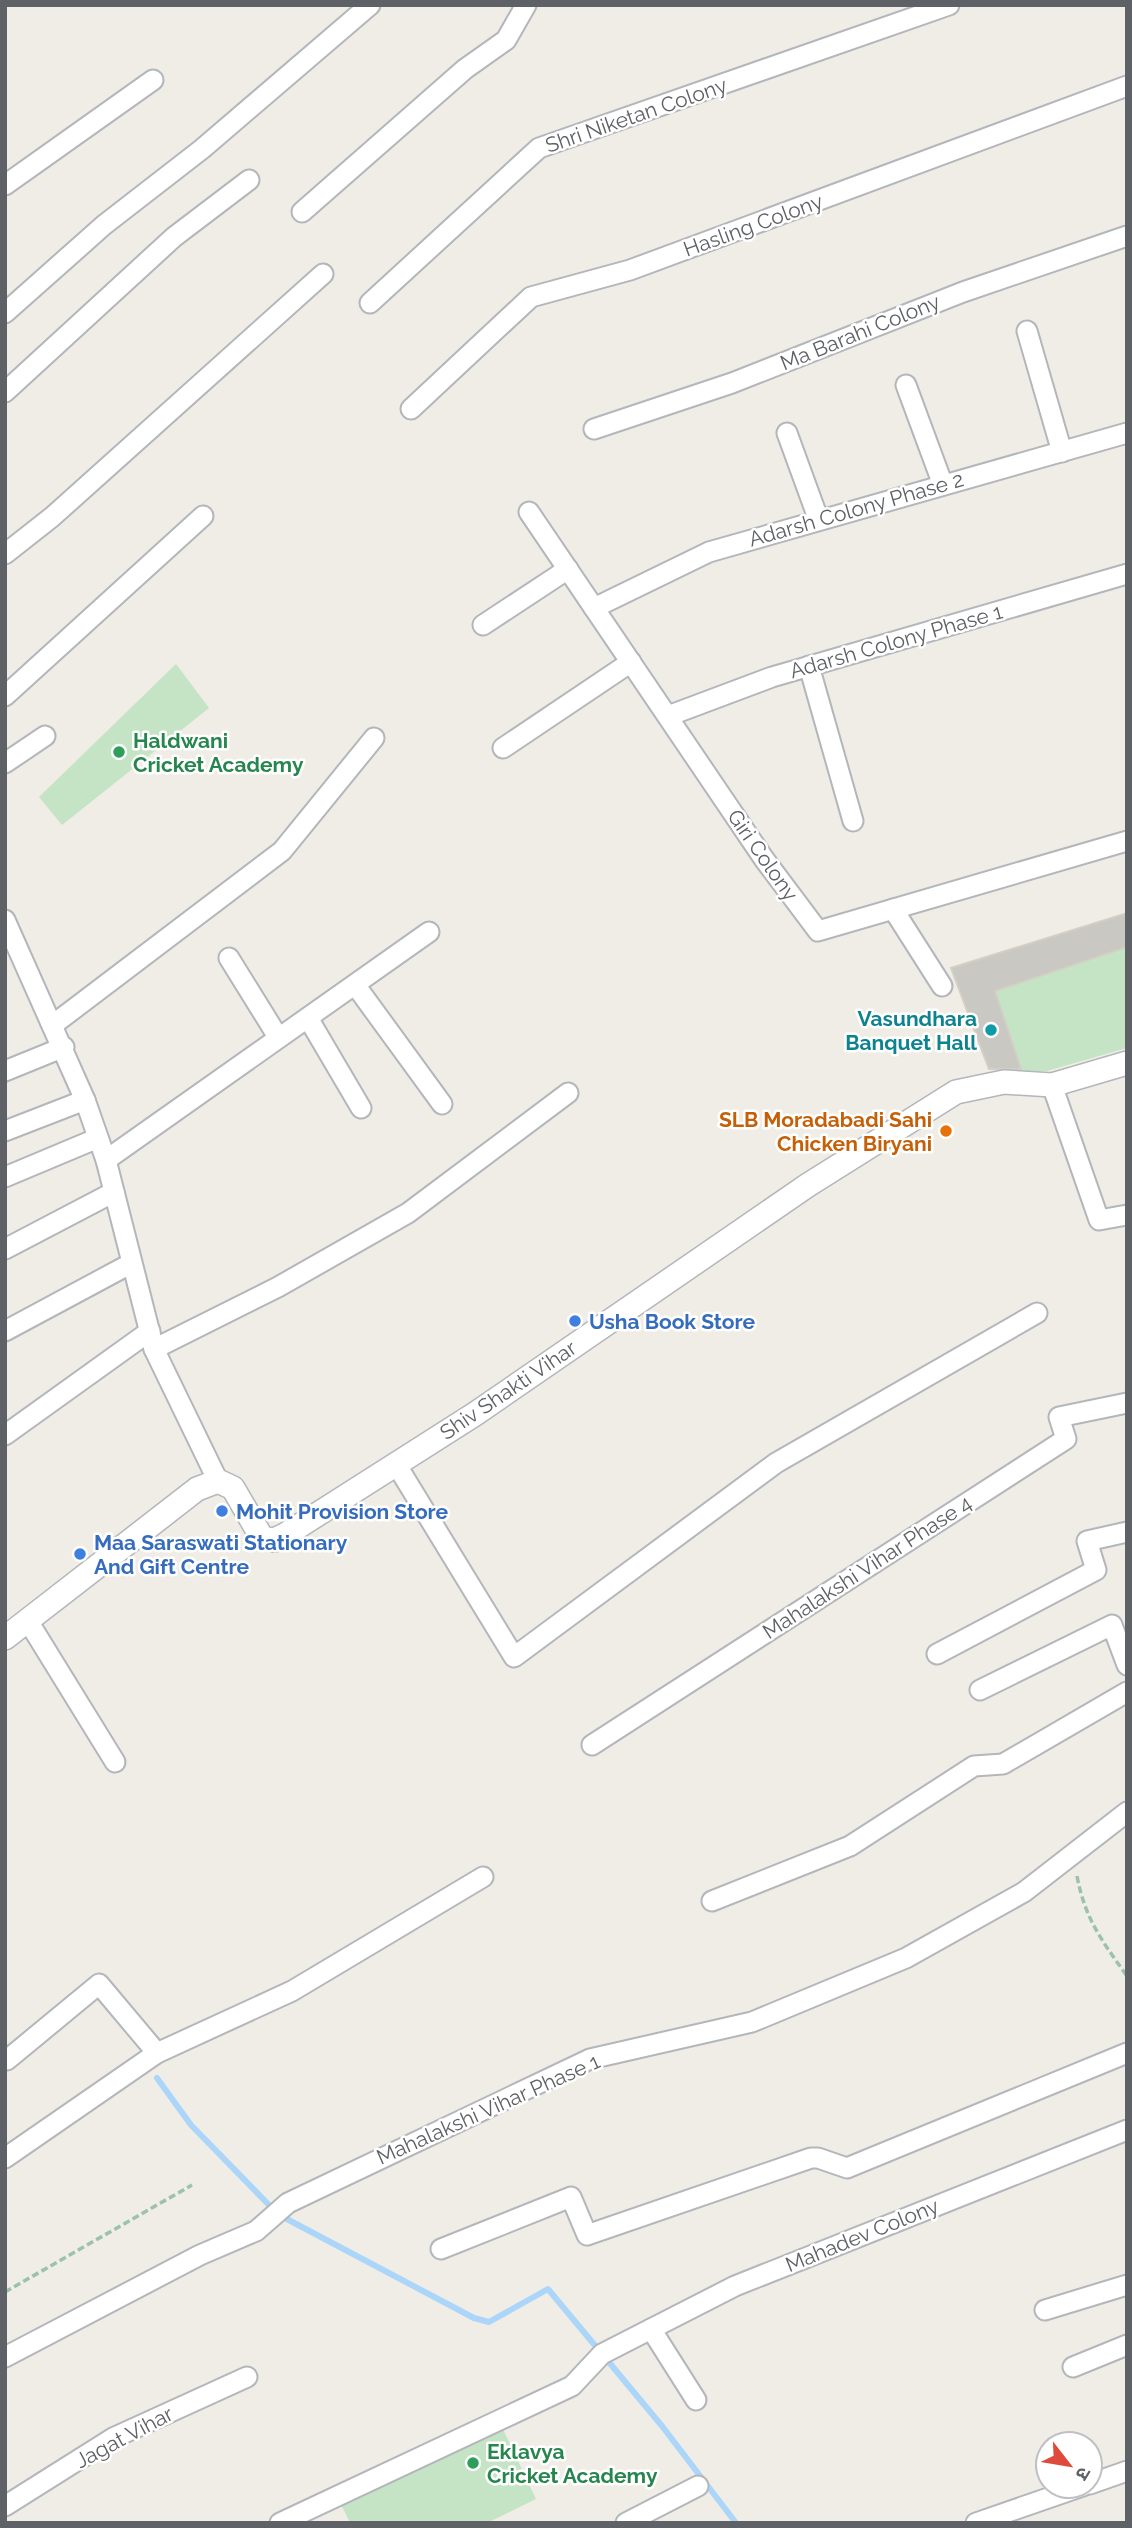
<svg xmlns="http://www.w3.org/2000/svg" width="1132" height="2528" font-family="Raleway,'Noto Sans Devanagari',sans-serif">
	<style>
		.green { fill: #c4e4c5 }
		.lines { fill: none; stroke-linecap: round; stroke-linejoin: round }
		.stream { stroke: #abd6f9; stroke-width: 6 }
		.building { fill: #cac8c2; stroke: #d3cfc5; stroke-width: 2 }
		.minor-casing { stroke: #b3b6ba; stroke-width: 23 }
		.tertiary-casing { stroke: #b3b6ba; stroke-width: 26 }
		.path { stroke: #9cc2a8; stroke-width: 3.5; stroke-dasharray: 7 3.5; stroke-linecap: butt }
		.minor { stroke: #fff; stroke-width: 19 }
		.tertiary { stroke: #fff; stroke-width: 23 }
		.leisure-dot { fill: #2e9e5b; stroke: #fff; stroke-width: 2.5 }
		.culture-dot { fill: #0f9aa8; stroke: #fff; stroke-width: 2.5 }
		.food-dot { fill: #e8710a; stroke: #fff; stroke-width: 2.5 }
		.shop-dot { fill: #3f7fe0; stroke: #fff; stroke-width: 2.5 }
		.labels { text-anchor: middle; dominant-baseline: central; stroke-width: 5; stroke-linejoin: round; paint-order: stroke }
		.street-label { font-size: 21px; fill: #5e6165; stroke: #fff }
		.leisure-label { font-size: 21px; font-weight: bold; fill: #27864d; stroke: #fff; text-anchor: start }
		.culture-label { font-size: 21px; font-weight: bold; fill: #0d838f; stroke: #fff; text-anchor: end }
		.food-label { font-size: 21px; font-weight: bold; fill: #c56008; stroke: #fff; text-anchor: end }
		.shop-label { font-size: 21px; font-weight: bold; fill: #366cbe; stroke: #fff; text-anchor: start }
	</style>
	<rect width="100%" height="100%" fill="#efede6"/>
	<!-- green -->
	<g class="green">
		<path d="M176,664L209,708L62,825L39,797Z"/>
		<path d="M1127,947V1048L1047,1071H1022L995,991Z"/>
		<path d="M502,2427L536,2499L487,2523H350L341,2504Z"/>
	</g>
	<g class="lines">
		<!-- stream -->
		<g class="stream">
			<path d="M157,2078L191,2125L269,2205"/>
			<path d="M283,2217L474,2318L489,2322L548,2289L662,2426L736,2523"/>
		</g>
	</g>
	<!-- building -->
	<path class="building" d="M1127,913V947L995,991L1021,1069H989L951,968Z"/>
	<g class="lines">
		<!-- minor casing -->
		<g class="minor-casing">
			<g id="minor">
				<path d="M5,185L153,80"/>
				<path d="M302,212L465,69L506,40L526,5"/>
				<path d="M370,303L539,148L949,5"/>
				<path d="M5,313L104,225L202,149L370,5"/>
				<path d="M1027,331L1062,452"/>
				<path d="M906,385L943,485"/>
				<path d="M5,392L174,237L249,180"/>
				<path d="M411,409L531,297L630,270L1127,86"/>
				<path d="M594,429L732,383L963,292L1127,236"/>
				<path d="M787,433L818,518"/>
				<path d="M529,512L764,859L818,931L1127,841"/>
				<path d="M5,554L52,517L323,274"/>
				<path d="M594,608L709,552L1127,433"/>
				<path d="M483,625L568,569"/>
				<path d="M809,666L853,821"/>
				<path d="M5,696L203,516"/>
				<path d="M668,716L772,677L1127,574"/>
				<path d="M503,748L631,662"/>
				<path d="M5,763L45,736"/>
				<path d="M893,909L942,986"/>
				<path d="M5,920L85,1100L106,1160L154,1349L218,1481"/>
				<path d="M229,958L278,1037"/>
				<path d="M356,986L442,1104"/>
				<path d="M308,1018L361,1108"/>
				<path d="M54,1024L282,851L374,738"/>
				<path d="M5,1071L64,1047"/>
				<path d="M1052,1085L1099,1220L1127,1215"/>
				<path d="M5,1131L85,1100"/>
				<path d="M106,1160L429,932"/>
				<path d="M5,1177L98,1138"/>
				<path d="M5,1249L114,1192"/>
				<path d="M5,1331L130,1264"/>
				<path d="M154,1349L278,1287L408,1213L568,1093"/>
				<path d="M5,1435L150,1331"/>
				<path d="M396,1464L514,1657L776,1463L1037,1313"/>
				<path d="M28,1621L115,1762"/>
				<path d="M937,1654L1096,1570L1087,1541L1127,1532"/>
				<path d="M980,1690L1112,1625L1127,1665"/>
				<path d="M592,1745L1066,1439L1059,1417L1127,1403"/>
				<path d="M712,1901L850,1846L974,1766L1003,1764L1127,1692"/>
				<path d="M7,2060L99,1984L157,2053"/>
				<path d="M5,2158L157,2053L292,1991L483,1877"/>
				<path d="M441,2249L571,2197L587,2235L811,2158H818L847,2168L1127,2053"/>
				<path d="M1045,2310L1127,2285"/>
				<path d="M651,2329L696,2400"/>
				<path d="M5,2357L200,2255L256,2231L288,2203L590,2059L752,2022L906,1958L1024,1892L1127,1812"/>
				<path d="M1073,2367L1127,2345"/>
				<path d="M1090,2484L1127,2471"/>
				<path d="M5,2506L113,2438L247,2377"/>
				<path d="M280,2523L572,2386L602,2354L735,2286L1127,2130"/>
				<path d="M626,2523L698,2486"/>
				<path d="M976,2523L1083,2486"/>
			</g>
		</g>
		<!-- tertiary casing -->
		<g class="tertiary-casing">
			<path id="tertiary" d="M5,1638L197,1489L218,1481L233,1488L262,1538L274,1540L285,1535L475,1414L808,1185L956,1092L1004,1082L1052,1085L1127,1063"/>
		</g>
		<!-- path -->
		<g class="path">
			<path d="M1077,1876C1085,1919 1102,1941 1127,1976"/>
			<path d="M5,2292L192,2185"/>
		</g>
		<!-- minor -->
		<use href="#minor" class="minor"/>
		<!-- tertiary -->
		<use href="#tertiary" class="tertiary"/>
	</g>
	<!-- markers -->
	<g class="leisure-dot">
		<circle cx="119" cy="752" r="7"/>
		<circle cx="473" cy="2463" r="7"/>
	</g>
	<circle class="culture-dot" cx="991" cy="1030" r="7"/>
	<circle class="food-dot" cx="946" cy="1131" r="7"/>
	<g class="shop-dot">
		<circle cx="575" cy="1321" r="7"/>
		<circle cx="222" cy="1511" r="7"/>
		<circle cx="80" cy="1554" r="7"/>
	</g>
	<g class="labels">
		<!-- street labels -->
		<g class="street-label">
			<text transform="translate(636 115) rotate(-19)">Shri Niketan Colony</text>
			<text transform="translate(753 225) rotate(-20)">Hasling Colony</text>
			<text transform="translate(860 332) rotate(-22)">Ma Barahi Colony</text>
			<text transform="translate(856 509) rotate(-16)">Adarsh Colony Phase 2</text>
			<text transform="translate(896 641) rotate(-16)">Adarsh Colony Phase 1</text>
			<text transform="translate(763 855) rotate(55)">Giri Colony</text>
			<text transform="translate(508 1390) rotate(-34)">Shiv Shakti Vihar</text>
			<text transform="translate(867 1567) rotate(-33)">Mahalakshi Vihar Phase 4</text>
			<text transform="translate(488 2109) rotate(-24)">Mahalakshi Vihar Phase 1</text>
			<text transform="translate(862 2235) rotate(-22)">Mahadev Colony</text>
			<text transform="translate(124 2437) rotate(-28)">Jagat Vihar</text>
		</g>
		<!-- leisure labels -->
		<g class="leisure-label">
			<text x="133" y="740">Haldwani<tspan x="133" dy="24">Cricket Academy</tspan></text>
			<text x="487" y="2451">Eklavya<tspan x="487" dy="24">Cricket Academy</tspan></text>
		</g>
		<!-- culture labels -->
		<g class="culture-label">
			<text x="977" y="1018">Vasundhara<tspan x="977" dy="24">Banquet Hall</tspan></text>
		</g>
		<!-- food labels -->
		<g class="food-label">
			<text x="932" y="1119">SLB Moradabadi Sahi<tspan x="932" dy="24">Chicken Biryani</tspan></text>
		</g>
		<!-- shop labels -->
		<g class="shop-label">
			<text x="589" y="1321">Usha Book Store</text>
			<text x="236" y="1511">Mohit Provision Store</text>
			<text x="94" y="1542">Maa Saraswati Stationary<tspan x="94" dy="24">And Gift Centre</tspan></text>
		</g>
	</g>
	<!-- border -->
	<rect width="1132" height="2528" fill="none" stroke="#5e6165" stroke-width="14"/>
	<!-- north arrow -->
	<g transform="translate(1069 2465) rotate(121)"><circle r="33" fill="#ffffff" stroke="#bfc0c1" stroke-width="2"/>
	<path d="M0-5L12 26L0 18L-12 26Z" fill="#de4b3d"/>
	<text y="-10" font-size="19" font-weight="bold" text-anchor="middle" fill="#5e6165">उ</text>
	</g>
</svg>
